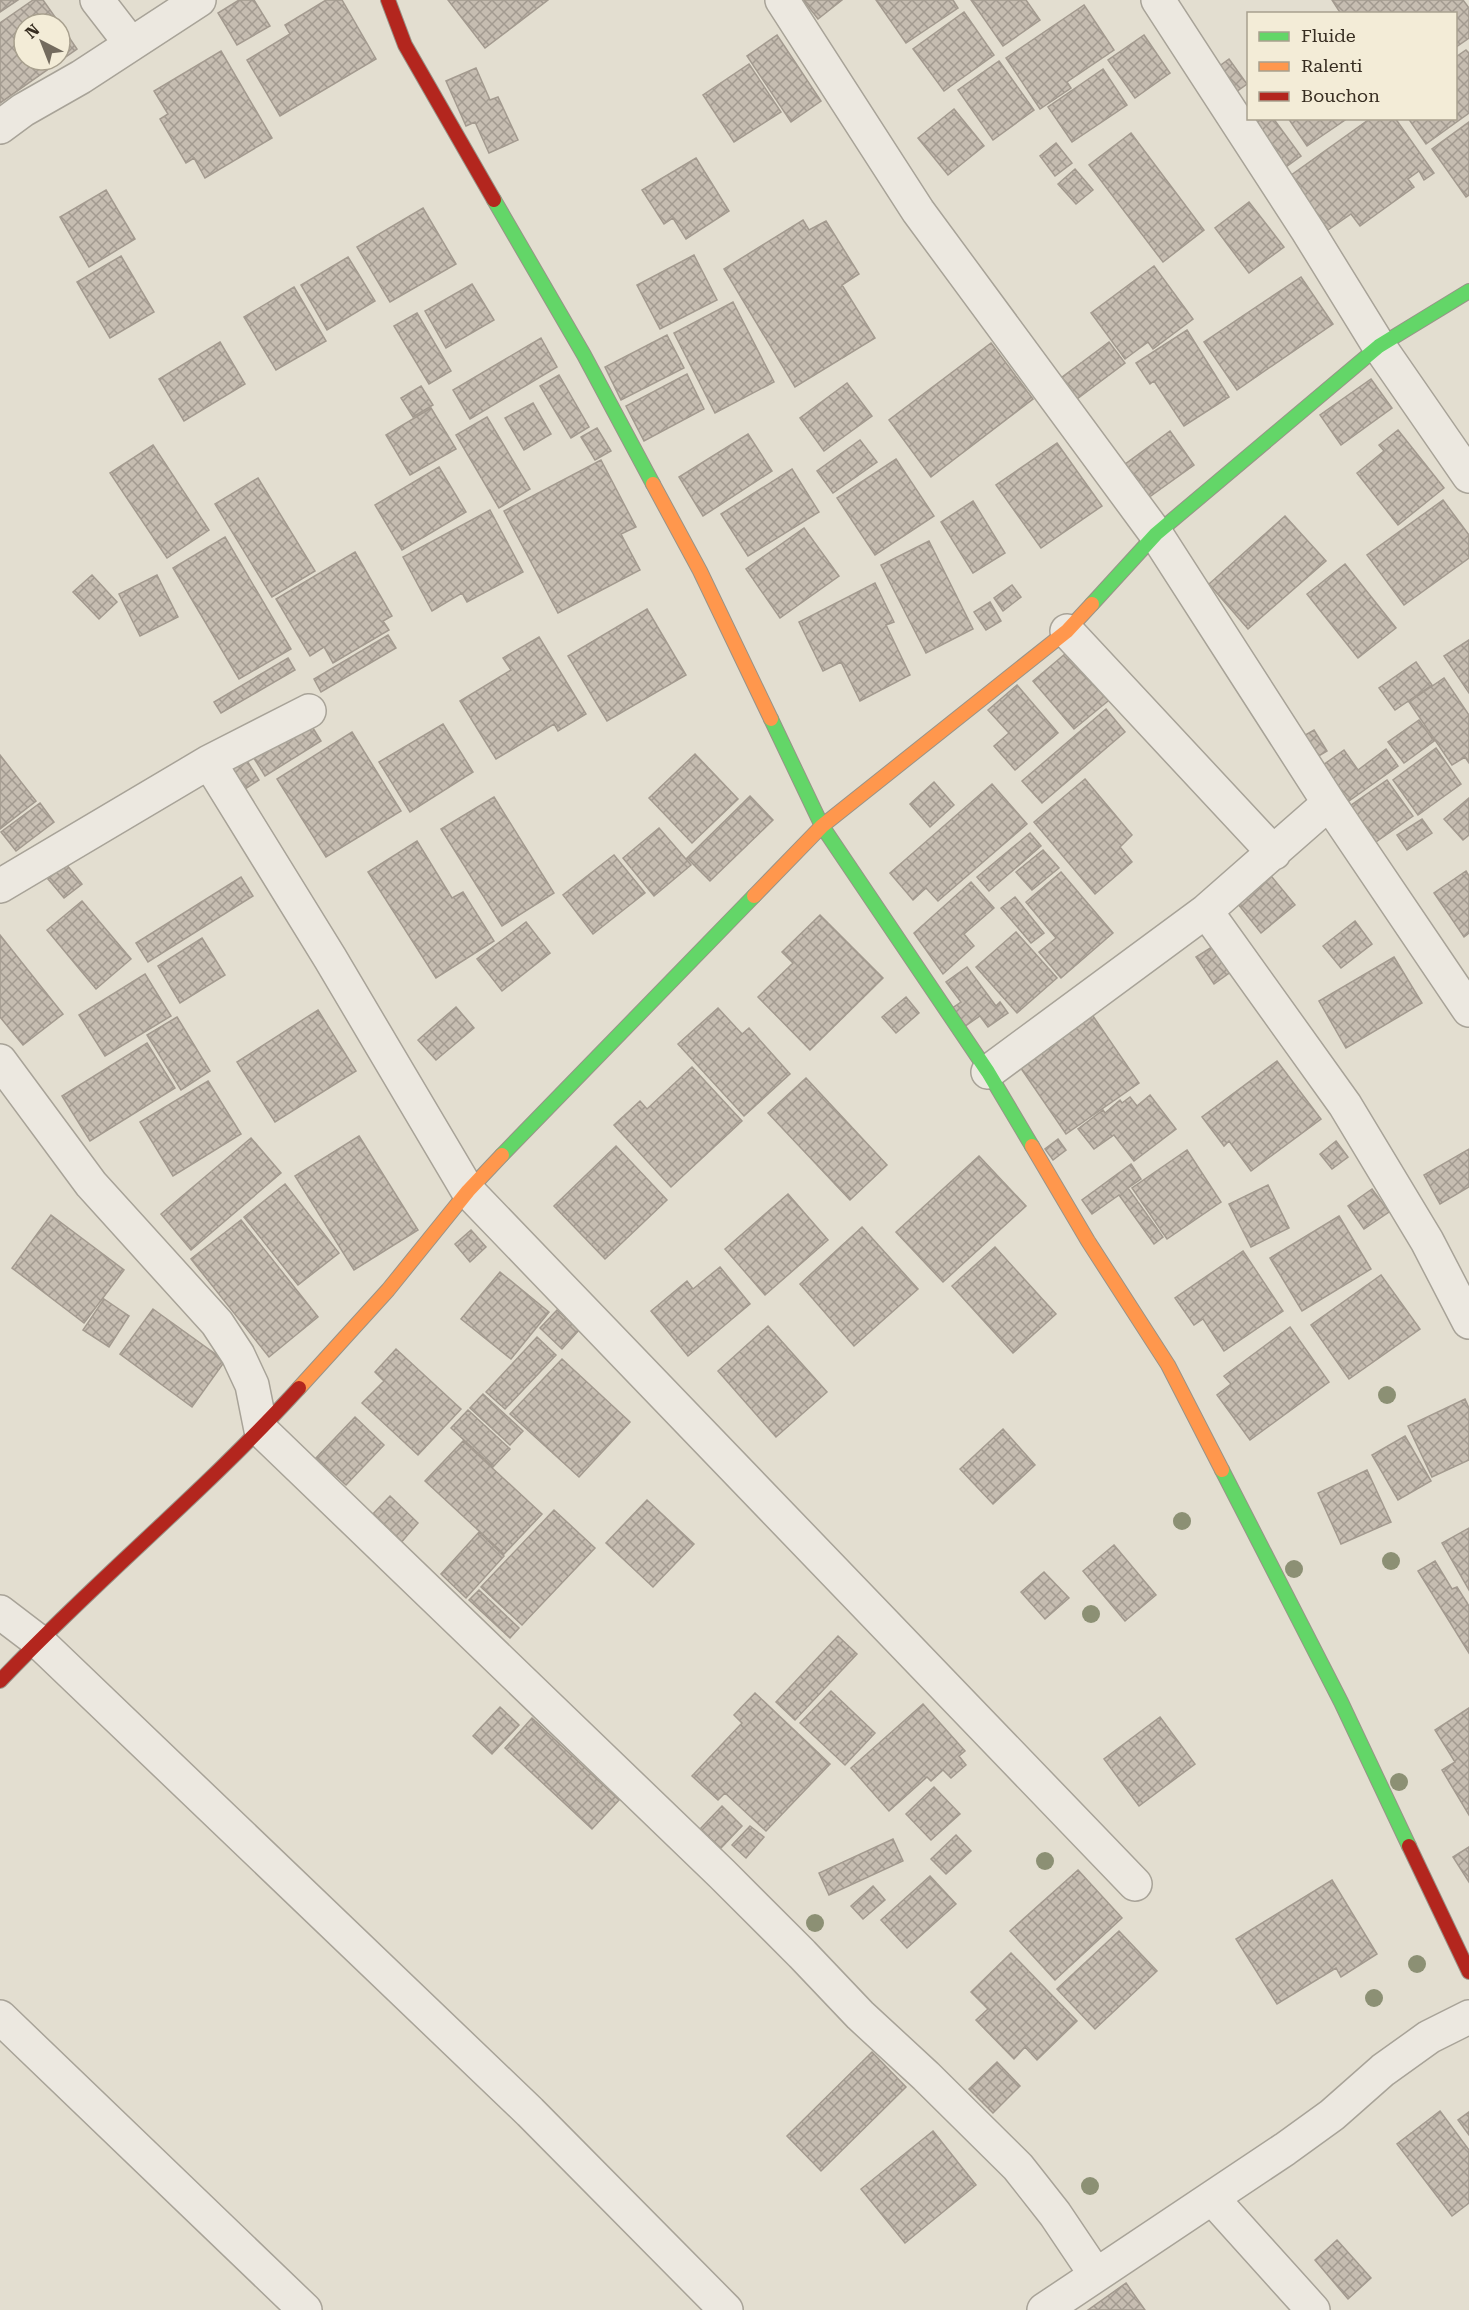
<svg xmlns="http://www.w3.org/2000/svg" width="1469" height="2310" viewBox="0 0 1469 2310" font-family="'Roboto Serif',serif">
  <style>
    .building { fill: url(#building-cross-hatch); stroke: #a39a8f; stroke-width: 1.5 }
    .lines { fill: none; stroke-linecap: round; stroke-linejoin: round }
    .street-casing { stroke: #a8a398; stroke-width: 36 }
    .fast-casing { stroke: #989388; stroke-width: 16 }
    .slow-casing { stroke: #989388; stroke-width: 16 }
    .jam-casing { stroke: #989388; stroke-width: 16 }
    .street { stroke: #ece8e0; stroke-width: 33 }
    .fast { stroke: #63d668; stroke-width: 14 }
    .slow { stroke: #ff974d; stroke-width: 14 }
    .jam { stroke: #b3261e; stroke-width: 14 }
    .tree { fill: #8c9074 }
  </style>
  <defs>
    <pattern id="building-cross-hatch" width="8" height="8" patternUnits="userSpaceOnUse" patternTransform="scale(1.5)"><rect width="8" height="8" fill="#c6bdb1"/><path d="M0 0l8 8M0 8l8-8" fill="none" stroke="#a29a90"/></pattern>
  </defs>
  <rect width="100%" height="100%" fill="#e3ded0"/>
  <path class="building" d="M0 0H18L0 12Z
    M33 0H43L60 24H24V60H60V24L77 49 0 103V23Z
    M239 0H254L270 26 237 45 218 13Z
    M326 0H342L376 59 280 116 247 60 290 34 285 25Z
    M448 0H548L485 48Z
    M803 0H842L818 19Z
    M876 0H953L958 8 906 43Z
    M971 0H1026L1040 20 1003 46Z
    M1332 0H1463L1469 8V38L1456 47V14H1341Z
    M1084 5 1114 50 1067 82 1071 88 1040 109 1006 58Z
    M964 12 994 55 944 91 913 49Z
    M777 35 821 101 791 122 747 56Z
    M1144 35 1170 73 1135 98 1108 60Z
    M1466 50 1469 53V113L1426 144 1408 118H1456V57Z
    M221 51 272 138 205 178 194 158 186 163 160 119 168 114 154 91Z
    M1229 59 1247 84 1229 97 1210 73Z
    M999 61 1034 110 993 140 958 90Z
    M749 64 781 112 734 142 703 95Z
    M476 68 490 100 498 97 518 140 489 153 475 122 466 126 446 81Z
    M1103 69 1127 105 1072 142 1048 107Z
    M954 109 984 146 948 175 918 138Z
    M1253 118H1273L1301 156 1276 174Z
    M1288 118H1348L1307 146Z
    M1371 118H1395L1434 173 1424 180 1419 171 1408 179 1414 187 1360 226 1351 214 1328 230 1290 176Z
    M1469 122V195L1466 197 1432 149Z
    M1131 133 1204 230 1163 262 1089 165Z
    M1056 143 1072 163 1055 176 1040 156Z
    M696 158 729 211 686 239 673 218 664 224 642 190Z
    M1075 169 1093 190 1076 204 1058 184Z
    M106 190 135 239 89 267 60 217Z
    M1249 202 1284 247 1249 273 1215 228Z
    M423 208 456 264 390 302 357 247Z
    M803 220 809 230 826 221 859 274 842 285 875 338 795 387 724 269Z
    M694 255 717 300 660 329 637 285Z
    M121 256 154 312 110 338 77 282Z
    M348 257 375 301 327 330 301 285Z
    M1154 266 1193 319 1153 349 1148 342 1125 359 1091 313Z
    M1301 277 1333 324 1237 390 1204 342Z
    M472 284 494 320 446 348 425 311Z
    M294 287 326 341 276 370 244 317Z
    M733 302 774 382 715 413 674 333Z
    M417 313 451 371 429 384 394 326Z
    M1187 330 1229 397 1184 426 1154 381 1150 384 1136 363Z
    M667 335 684 368 621 400 605 367Z
    M541 338 557 367 470 419 453 390Z
    M220 342 245 384 184 421 159 379Z
    M1109 342 1125 363 1077 399 1061 378Z
    M991 343 1033 399 931 477 889 420Z
    M687 374 704 409 644 441 626 406Z
    M559 375 589 427 571 438 540 386Z
    M1371 379 1392 408 1341 445 1320 415Z
    M847 383 872 416 824 451 800 418Z
    M421 386 433 405 413 417 401 398Z
    M533 403 551 434 524 450 505 418Z
    M431 408 456 449 410 475 386 435Z
    M487 417 530 489 499 508 456 435Z
    M597 428 611 451 595 460 581 437Z
    M1398 430 1444 488 1398 525 1357 473 1384 451 1379 445Z
    M1170 431 1194 465 1148 498 1124 465Z
    M748 434 772 471 703 516 679 477Z
    M860 440 877 462 833 493 817 471Z
    M1057 443 1102 506 1041 548 996 485Z
    M153 445 209 530 167 558 110 473Z
    M896 459 934 516 875 555 837 498Z
    M601 460 636 527 621 534 640 570 558 613 504 511Z
    M439 467 466 512 402 550 375 505Z
    M792 469 819 512 748 556 721 514Z
    M258 478 315 571 272 597 215 504Z
    M1443 500 1469 535V558L1404 605 1367 555Z
    M973 501 1005 553 973 573 941 522Z
    M490 510 523 572 467 602 462 593 432 611 403 557Z
    M1285 516 1326 561 1248 629 1209 584Z
    M804 528 839 576 780 618 746 569Z
    M225 537 291 649 239 679 173 568Z
    M929 541 973 629 926 653 881 565Z
    M355 552 392 616 383 621 389 630 333 663 324 647 310 656 276 599Z
    M1345 564 1396 628 1358 658 1307 594Z
    M92 575 117 602 99 619 73 592Z
    M157 575 178 617 140 636 119 594Z
    M875 583 894 622 886 625 910 675 860 701 841 662 823 671 799 622Z
    M1012 585 1021 597 1003 611 994 598Z
    M990 602 1001 621 986 630 974 612Z
    M647 609 686 675 607 721 568 656Z
    M388 635 396 648 321 692 314 679Z
    M539 637 586 714 558 731 554 724 496 759 460 701 511 670 503 658Z
    M1469 640V693L1444 656Z
    M1078 643 1119 692 1074 729 1033 681Z
    M288 658 295 670 221 713 214 702Z
    M1416 662 1432 685 1395 710 1379 688Z
    M1444 678 1469 715V763L1465 757 1452 765 1409 702Z
    M1017 685 1058 733 1015 770 994 746 1009 733 988 710Z
    M1106 709 1125 732 1042 803 1022 781Z
    M308 720 321 741 265 776 252 755Z
    M1419 720 1434 741 1404 763 1388 742Z
    M443 724 473 772 410 812 379 762Z
    M1314 730 1327 751 1312 760 1300 738Z
    M352 732 401 811 326 857 277 779Z
    M1436 748 1461 784 1418 815 1393 780Z
    M1386 749 1398 766 1342 806 1316 770 1344 750 1358 770Z
    M695 754 738 799 692 843 649 798Z
    M0 755 36 801 0 829Z
    M244 756 259 780 236 795 221 771Z
    M1085 779 1132 835 1120 847 1132 862 1095 894 1034 822Z
    M1387 780 1413 816 1373 844 1347 808Z
    M934 782 954 805 930 827 910 804Z
    M992 784 1027 824 938 901 926 888 913 900 890 873Z
    M750 796 773 820 710 881 687 858Z
    M494 797 554 893 502 926 441 829Z
    M1469 798V835L1463 840 1444 819Z
    M40 803 54 822 16 851 1 832Z
    M1422 819 1432 833 1407 850 1397 835Z
    M659 828 691 865 654 896 623 858Z
    M1030 833 1041 846 989 891 977 877Z
    M417 841 452 898 463 892 494 941 436 978 368 872Z
    M1043 850 1059 868 1032 890 1016 872Z
    M614 855 645 893 593 934 563 895Z
    M66 864 82 884 64 898 48 879Z
    M1267 871 1295 905 1261 933 1234 899Z
    M1466 871 1469 876V933L1464 937 1434 893Z
    M1061 872 1113 933 1061 978 1039 952 1056 938 1026 902Z
    M241 877 253 896 148 962 136 943Z
    M971 882 994 908 964 934 974 946 943 974 914 933Z
    M1015 897 1044 933 1031 943 1001 908Z
    M82 901 131 959 96 989 47 930Z
    M820 915 883 978 810 1050 758 997 793 963 782 952Z
    M1355 921 1372 944 1341 968 1323 946Z
    M526 922 550 953 502 991 477 959Z
    M1016 932 1057 978 1017 1013 976 967Z
    M0 935 63 1014 23 1045 0 1017Z
    M202 938 225 975 180 1003 158 966Z
    M1215 945 1232 971 1214 984 1196 957Z
    M1394 957 1422 1003 1346 1048 1319 1001Z
    M967 967 996 1006 1000 1002 1008 1013 988 1027 980 1016 964 1027 951 1009 961 1002 946 982Z
    M145 974 171 1016 105 1056 79 1015Z
    M906 997 919 1013 896 1033 882 1017Z
    M456 1007 474 1028 436 1060 418 1040Z
    M718 1008 742 1034 749 1028 790 1074 744 1116 678 1044Z
    M318 1010 356 1071 275 1122 237 1062Z
    M1093 1016 1139 1083 1066 1134 1020 1067Z
    M177 1017 210 1071 181 1090 147 1035Z
    M147 1043 175 1088 90 1141 62 1096Z
    M1277 1061 1321 1119 1251 1171 1229 1141 1224 1146 1202 1117Z
    M692 1067 742 1121 671 1187 614 1125 640 1101 647 1109Z
    M806 1078 887 1165 850 1200 768 1113Z
    M208 1081 241 1134 173 1176 140 1122Z
    M1150 1095 1176 1129 1134 1161 1114 1135 1094 1149 1078 1129 1103 1110 1105 1113 1120 1100 1122 1103 1130 1097 1137 1106Z
    M359 1136 418 1230 354 1270 295 1176Z
    M251 1138 281 1173 191 1250 161 1214Z
    M1058 1139 1066 1150 1053 1160 1045 1149Z
    M1336 1141 1348 1157 1332 1169 1320 1154Z
    M616 1146 667 1200 605 1259 554 1206Z
    M1469 1149V1187L1440 1204 1424 1175Z
    M1187 1150 1221 1202 1167 1239 1132 1188Z
    M979 1156 1026 1206 943 1282 896 1232Z
    M1131 1164 1141 1179 1128 1188 1163 1237 1154 1244 1119 1195 1092 1214 1082 1200Z
    M285 1184 339 1253 298 1285 244 1217Z
    M1268 1185 1289 1228 1251 1247 1229 1204Z
    M1372 1189 1389 1212 1364 1229 1348 1206Z
    M788 1194 828 1240 765 1295 725 1249Z
    M51 1215 124 1270 84 1323 12 1268Z
    M1339 1216 1371 1269 1302 1311 1270 1258Z
    M241 1220 318 1317 269 1357 191 1259Z
    M862 1227 918 1289 854 1346 800 1284Z
    M471 1230 486 1247 470 1262 455 1244Z
    M995 1247 1056 1314 1013 1353 952 1286Z
    M1243 1251 1283 1311 1224 1351 1203 1319 1194 1325 1175 1298Z
    M720 1267 750 1304 688 1356 651 1311 687 1281 693 1289Z
    M500 1272 549 1312 511 1359 461 1319Z
    M1381 1275 1420 1329 1349 1379 1311 1325Z
    M104 1299 129 1316 109 1347 83 1330Z
    M153 1309 225 1361 192 1407 120 1354Z
    M557 1310 579 1330 562 1349 540 1328Z
    M768 1326 827 1392 776 1437 718 1371Z
    M1290 1327 1329 1382 1250 1440 1217 1395 1231 1384 1224 1376Z
    M537 1337 556 1355 505 1409 486 1392Z
    M396 1349 461 1409 418 1455 362 1403 384 1381 375 1372Z
    M562 1359 630 1422 579 1477 510 1414Z
    M483 1394 523 1431 510 1445 470 1408Z
    M1465 1399 1469 1408V1460L1432 1477 1408 1426Z
    M468 1410 510 1449 493 1467 451 1428Z
    M355 1417 384 1445 346 1485 316 1458Z
    M1003 1429 1035 1465 993 1504 960 1469Z
    M1405 1436 1431 1481 1398 1500 1372 1455Z
    M463 1441 542 1514 504 1554 425 1481Z
    M1367 1470 1391 1522 1341 1544 1318 1493Z
    M390 1496 418 1523 399 1545 370 1517Z
    M647 1500 694 1544 653 1587 606 1543Z
    M554 1510 595 1548 522 1625 481 1587Z
    M1469 1528V1590L1442 1543Z
    M479 1532 504 1556 466 1598 441 1574Z
    M1114 1545 1156 1595 1125 1621 1083 1571Z
    M1435 1561 1452 1589 1457 1587 1469 1606V1653L1418 1571Z
    M1044 1572 1069 1598 1045 1619 1021 1592Z
    M479 1590 519 1628 510 1638 469 1600Z
    M838 1636 857 1654 795 1720 776 1702Z
    M831 1691 875 1733 845 1765 800 1723Z
    M755 1693 830 1764 766 1831 725 1793 718 1800 692 1776 742 1723 734 1715Z
    M923 1704 965 1751 959 1756 966 1765 951 1778 943 1770 931 1781 927 1777 889 1811 851 1768Z
    M500 1707 519 1725 492 1754 473 1736Z
    M1469 1708V1815L1442 1770 1455 1762 1435 1730Z
    M1160 1717 1195 1764 1139 1806 1104 1759Z
    M532 1718 619 1800 592 1829 505 1748Z
    M934 1787 960 1814 931 1840 906 1814Z
    M722 1806 742 1826 721 1848 700 1829Z
    M750 1826 764 1837 746 1858 732 1845Z
    M956 1835 971 1851 946 1874 931 1859Z
    M893 1839 903 1861 829 1895 819 1873Z
    M1469 1847V1882L1453 1857Z
    M1078 1870 1122 1918 1055 1980 1010 1931Z
    M930 1876 956 1904 907 1948 881 1920Z
    M1332 1880 1377 1954 1341 1977 1336 1968 1277 2004 1236 1939Z
    M873 1886 885 1900 863 1919 851 1906Z
    M1119 1931 1157 1971 1095 2029 1057 1989Z
    M1011 1953 1077 2021 1037 2060 1025 2047 1014 2059 976 2020 988 2009 971 1992Z
    M872 2052 906 2087 821 2171 787 2136Z
    M997 2062 1020 2086 993 2113 969 2089Z
    M1440 2111 1469 2150V2203L1452 2216 1397 2144Z
    M1469 2112V2135L1458 2120Z
    M933 2131 976 2185 905 2243 861 2189Z
    M1337 2240 1371 2278 1348 2299 1315 2260Z
    M1126 2283 1145 2310H1088Z"/>
  <g class="lines">
    <g class="street-casing">
      <path id="street" d="M97 0 131 44
        M782 0 918 211 1156 534 1329 803 1469 1010
        M1158 0 1308 231 1379 346 1469 476
        M0 127 23 110 81 77 199 0
        M1067 631 1274 853
        M209 762 330 958 468 1191 1135 1884
        M0 886 209 762 309 711
        M1206 911 1345 1105 1427 1241 1469 1322
        M0 1061 91 1184 217 1323 238 1355 252 1385 261 1430 722 1874 802 1954 860 2015 926 2076 1018 2167 1055 2214 1096 2275
        M988 1072 1206 911 1329 803
        M0 1612 38 1641 530 2112 726 2310
        M0 2017 305 2310
        M1212 2198 1313 2310
        M1044 2310 1285 2149 1332 2115 1383 2070 1429 2037 1469 2017"/>
    </g>
    <g class="fast-casing">
      <path id="fast" d="M494 200 584 355 653 484
        M1092 604 1156 534 1379 346 1469 291
        M771 719 822 826 988 1072 1032 1146
        M502 1155 754 896
        M1222 1470 1341 1702 1409 1846"/>
    </g>
    <g class="slow-casing">
      <path id="slow" d="M653 484 700 571 771 719
        M754 896 822 826 1067 631 1092 604
        M1032 1146 1088 1241 1168 1365 1222 1470
        M299 1388 388 1290 468 1191 502 1155"/>
    </g>
    <g class="jam-casing">
      <path id="jam" d="M388 0 405 45 494 200
        M0 1681C96 1580 205 1491 299 1388
        M1409 1846 1469 1972"/>
    </g>
    <use href="#street" class="street"/>
    <use href="#fast" class="fast"/>
    <use href="#slow" class="slow"/>
    <use href="#jam" class="jam"/>
  </g>
  <g class="tree">
    <circle cx="1387" cy="1395" r="9"/>
    <circle cx="1182" cy="1521" r="9"/>
    <circle cx="1391" cy="1561" r="9"/>
    <circle cx="1294" cy="1569" r="9"/>
    <circle cx="1091" cy="1614" r="9"/>
    <circle cx="1399" cy="1782" r="9"/>
    <circle cx="1045" cy="1861" r="9"/>
    <circle cx="815" cy="1923" r="9"/>
    <circle cx="1417" cy="1964" r="9"/>
    <circle cx="1374" cy="1998" r="9"/>
    <circle cx="1090" cy="2186" r="9"/>
  </g>
  <rect x="1247" y="12" width="210" height="108" fill="#f3ecd7" stroke="#a8a08e" stroke-width="1.5"/>
  <rect x="1259" y="32" width="30" height="9" fill="#63d668" stroke="#a8a08e" stroke-width="1.5"/>
  <text x="1301" y="42" font-size="18" fill="#372d21">Fluide</text>
  <rect x="1259" y="62" width="30" height="9" fill="#ff974d" stroke="#a8a08e" stroke-width="1.5"/>
  <text x="1301" y="72" font-size="18" fill="#372d21">Ralenti</text>
  <rect x="1259" y="92" width="30" height="9" fill="#b3261e" stroke="#a8a08e" stroke-width="1.5"/>
  <text x="1301" y="102" font-size="18" fill="#372d21">Bouchon</text>
  <g transform="translate(42 42) rotate(318)"><circle r="28" fill="#f3ecd7" stroke="#a8a08e" stroke-width="1.5"/>
  <path d="M0-4.5L10 22L0 15L-10 22Z" fill="#736b5e"/>
  <text y="-9" font-size="16" font-weight="bold" text-anchor="middle" fill="#372d21">N</text>
  </g>
</svg>
